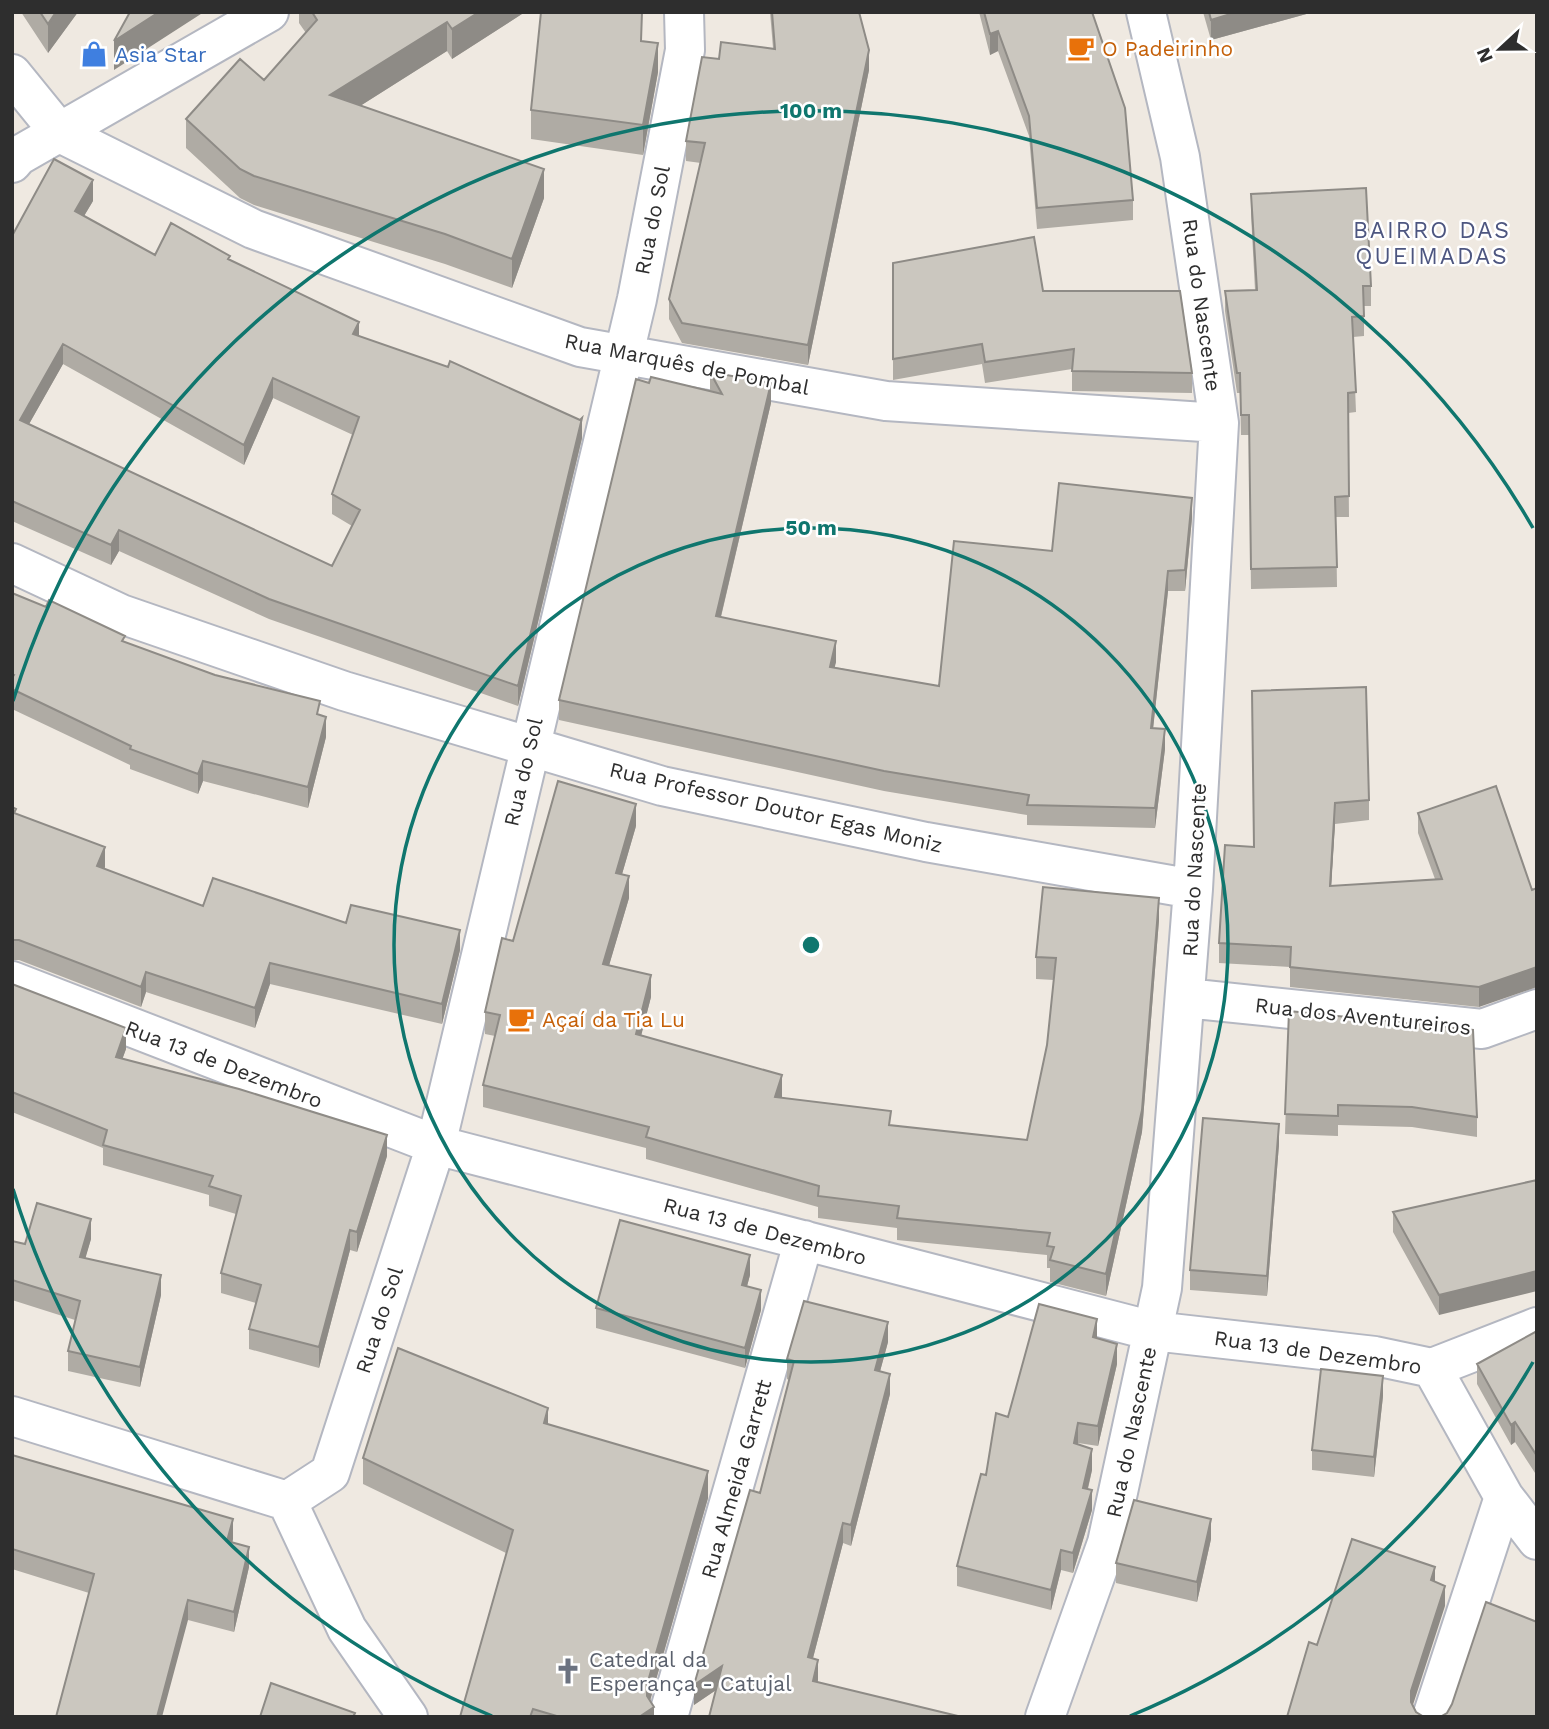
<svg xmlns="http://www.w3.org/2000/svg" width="1549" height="1729" viewBox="0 0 1549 1729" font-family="'Work Sans',sans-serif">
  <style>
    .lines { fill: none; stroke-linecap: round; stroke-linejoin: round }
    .minor-casing { stroke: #b4b7c1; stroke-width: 42 }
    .minor { stroke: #fff; stroke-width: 38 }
    .wall { fill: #afaba4; fill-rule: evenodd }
    .shaded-wall { fill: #8e8b86 }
    .building { fill: #cbc7bf; stroke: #8e8b86; stroke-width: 2; fill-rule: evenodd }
    .ring { fill: none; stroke: #0f766e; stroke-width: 3.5 }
    .labels { text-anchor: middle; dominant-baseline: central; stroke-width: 5; stroke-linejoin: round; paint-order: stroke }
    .food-label { font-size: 21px; fill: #c56008; stroke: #fff; text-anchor: start }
    .shop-label { font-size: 21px; fill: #366cbe; stroke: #fff; text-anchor: start }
    .street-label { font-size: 21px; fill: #2e2e2e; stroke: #fff }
    .worship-label { font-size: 21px; fill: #5b616d; stroke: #fff; text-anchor: start }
    .neighbourhood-label { font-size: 23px; letter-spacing: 2px; fill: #4d5680; stroke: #fff }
    .centre { fill: #0f766e; stroke: #fff; stroke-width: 3.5 }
    .ring-label { font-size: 21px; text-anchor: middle; font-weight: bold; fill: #0f766e; stroke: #fff; stroke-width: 5; stroke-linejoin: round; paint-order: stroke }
  </style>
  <rect width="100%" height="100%" fill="#efe9e1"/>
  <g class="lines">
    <g class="minor-casing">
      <path id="minor" d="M12 74 60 133 253 229 580 347 886 401 1219 423
        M12 163 18 156 269 12
        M12 563 121 614 344 691 662 786 926 842 1193 889
        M12 981 436 1145 1153 1331 1375 1356 1432 1368 1537 1327
        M1186 998 1482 1029 1537 1009
        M1432 1368 1504 1497 1537 1540
        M12 1416 287 1501 347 1629 408 1717
        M287 1501 330 1473 436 1145 637 299 685 50 684 12
        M668 1717 804 1240
        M1045 1717 1107 1543 1162 1288 1193 889 1219 423 1180 157 1146 12
        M1432 1717 1504 1497"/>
    </g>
    <use href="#minor" class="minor"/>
  </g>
  <path class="wall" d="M21 12H78L48 53Z
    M299 12H525L452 59 447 51 360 106 544 198 512 288 445 264 254 205 240 198 186 148V119L264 80 306 33 299 23Z
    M642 12V41L658 72 643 155 531 139V110Z
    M770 12H859L869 70 808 365 682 343 669 319V299L701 163 686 161V141L719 59 773 48Z
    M979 12H1092L1133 200V220L1037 229 1029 136 998 51 990 55Z
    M1203 12H1310V13L1211 40Z
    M1251 194 1371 286V306H1364V336L1353 337 1356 412 1348 413 1349 517H1336L1337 587 1251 589 1249 435H1241L1240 393H1237L1225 311V291L1255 290 1251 214Z
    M93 201 84 216 155 255 230 260 359 336 582 438 518 706 269 619 119 551 111 565 12 521V236ZM63 364 244 465 273 398 353 435 332 494V514L352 526 332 566 29 424Z
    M893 263 1043 291 1192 373V393L1072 391V369L985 383 982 364 893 380Z
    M710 372 771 403 721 617 836 662 834 667 939 686 1052 551 1192 518 1185 591H1168L1153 728 1165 749 1155 828 1027 825V815L884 791 559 720V700L649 383 710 391Z
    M12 593 125 642 320 715 326 737 308 808 203 781 198 794 130 769V765L12 709Z
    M1252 691 1369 800V820L1335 824 1331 886 1435 879 1418 833V813L1496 786 1479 1007 1290 987V967L1219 963V943L1254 847Z
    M12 807 16 814 105 867 104 869 203 906 346 923 460 950 442 1024 270 984 255 1028 146 992 141 1007 19 960H12Z
    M636 826 622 874 629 898 609 965 651 997 641 1035 782 1097 891 1126 1027 1140 1047 1045 1054 980 1036 979V957L1159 920 1142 1132 1106 1296 1050 1282V1268H1047V1255L897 1240V1228L818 1218V1207L646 1159V1148L483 1107V1085L495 1036 485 1034V1012L513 941Z
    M12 984 126 1049 122 1059 387 1156 357 1252 350 1250 319 1368 249 1349V1329L256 1303 221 1293V1273L236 1214 209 1206V1195L103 1165V1148L12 1112Z
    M1289 1011 1477 1117V1137L1412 1127 1338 1125V1136L1285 1134Z
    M1279 1144 1267 1296 1190 1290V1270Z
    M1537 1180 1439 1315 1393 1232V1212Z
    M91 1239 85 1258 161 1295 140 1387 68 1371V1351L75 1320 12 1300V1241L25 1244Z
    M750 1275 747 1286 761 1310 745 1368 596 1328V1308Z
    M1537 1331V1476L1515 1442 1511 1445 1477 1384V1364Z
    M1097 1338 1117 1364 1098 1446 1078 1443V1444L1092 1470 1088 1489 1092 1510 1073 1573 1061 1570 1051 1610 957 1586V1566L1008 1417Z
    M888 1342 880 1371 890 1394 851 1546 843 1543 813 1658 818 1682 716 1690 694 1705 760 1493 789 1380 787 1379V1359Z
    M1383 1396 1374 1477 1312 1470V1450Z
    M548 1424 708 1498 650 1701 654 1717H460L506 1553 363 1484V1458Z
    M12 1455 233 1539 232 1543 249 1567 234 1632 188 1620 89 1593 12 1569Z
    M1211 1539 1197 1602 1116 1583V1563Z"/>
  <path class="shaded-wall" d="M56 12H78L48 53V24Z
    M159 12H204L114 70V41Z
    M479 12H525L452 59V29Z
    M1237 12H1310V13L1211 40V20Z
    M447 22V51L330 125V95Z
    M998 31V51L990 55V34Z
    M658 43V72L643 155V125Z
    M869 50V70L808 365V345Z
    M544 169V198L512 288V259Z
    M93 180V201L75 231V211Z
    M359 322V342L353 334Z
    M63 344V364L20 440V420Z
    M273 378V398L244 465V445Z
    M771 383V403L716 637V616Z
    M582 418V438L518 706V686Z
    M1192 498V518L1185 591V570Z
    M119 530V551L111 565V545Z
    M1168 571V591L1151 748V728Z
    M836 641V662L830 687V667Z
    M326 717V737L308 808V787Z
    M1165 729V749L1155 828V808Z
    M203 761V781L198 794V774Z
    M1335 803V824L1330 906V886Z
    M636 804V826L616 895V873Z
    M105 847V867L97 886V866Z
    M629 876V898L603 986V964Z
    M1159 898V920L1142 1132 1106 1296V1274Z
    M460 930V950L442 1024V1004Z
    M270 963V984L255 1028V1008Z
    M1537 967V987L1479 1007V987Z
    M146 972V992L141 1007V987Z
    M651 975V997L636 1056V1034Z
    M126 1028V1049L116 1077V1057Z
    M782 1075V1097H775Z
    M1279 1124V1144L1267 1296V1276Z
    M387 1135V1156L357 1252V1232Z
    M91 1219V1239L80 1277V1257Z
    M350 1230V1250L319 1368V1347Z
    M750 1255V1275L742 1305V1285Z
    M1537 1271V1291L1439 1315V1295Z
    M161 1275V1295L140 1387V1367Z
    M761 1290V1310L745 1368V1348Z
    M1097 1319V1339L1093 1337Z
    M888 1322V1342L875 1390V1370Z
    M1117 1344V1364L1098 1446V1426Z
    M890 1374V1394L851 1546V1525Z
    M1383 1376V1396L1374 1477V1457Z
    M548 1408V1434L544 1423Z
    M1515 1422V1442L1511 1445V1425Z
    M1078 1423V1443L1074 1463V1443Z
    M1092 1449V1470L1083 1508V1488Z
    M708 1471V1498L647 1711V1685Z
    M1092 1490V1510L1073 1573V1553Z
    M233 1519V1539L227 1562V1541Z
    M1211 1519V1539L1197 1602V1582Z
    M843 1523V1543L808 1677V1657Z
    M249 1547V1567L234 1632V1612Z
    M1061 1550V1570L1051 1610V1590Z
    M1435 1567V1588L1431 1580Z
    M1445 1586V1606L1411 1711V1691Z
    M188 1600V1620L162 1717H157Z
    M818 1660V1680L813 1701V1681Z
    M722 1666V1686L694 1705V1685Z
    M654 1707V1717H639Z"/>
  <path class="building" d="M40 12H56L48 24Z
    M130 12H159L114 41Z
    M312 12H479L452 29 447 22 330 95 544 169 512 259 445 234 254 176 240 169 186 119 240 59 264 80 317 20Z
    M541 12H642L641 41 658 43 643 125 531 110Z
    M772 12H859L869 50 808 345 682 323 669 299 705 143 686 141 702 57 719 59 721 42 775 49Z
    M984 12H1092L1125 108 1133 200 1037 208 1029 116 998 31 990 34Z
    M1209 12H1237L1211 20Z
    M54 159 93 180 75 211 155 255 171 223 230 256 228 259 359 322 353 334 448 367 450 361 580 420 582 418 518 686 269 599 119 530 111 545 12 501V236ZM63 344 244 445 273 378 359 417 332 494 360 510 332 566 20 420Z
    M1366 188 1371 286H1363L1364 316 1352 317 1356 392 1348 393 1349 496 1335 497 1337 567 1251 569 1249 415H1241L1240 373H1237L1225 291 1257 290 1251 194Z
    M1034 237 1043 291H1180L1192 373 1072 371 1074 349 985 362 982 344 893 359V263Z
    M710 372 771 383 716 616 836 641 830 667 939 686 954 541 1052 551 1059 483 1192 498 1185 570 1168 571 1151 728 1165 729 1155 808 1027 805 1029 795 884 771 559 700 636 379 649 383 651 377 722 394Z
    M12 593 46 607 49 600 125 636 122 641 215 675 320 701 317 714 326 717 308 787 203 761 198 774 130 749 131 746 12 689V678L14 675 12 674Z
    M1366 687 1369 800 1335 803 1330 886 1442 879 1418 813 1496 786 1532 890 1537 888V967L1479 987 1290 967 1291 947 1219 943 1225 845 1254 847 1252 691Z
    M558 781 636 804 616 873 629 876 603 964 651 975 636 1034 782 1075 775 1097 891 1111 889 1125 1027 1140 1047 1045 1056 958 1036 957 1043 887 1159 898 1142 1110 1106 1274 1050 1260 1054 1247 1047 1246 1050 1233 897 1218 899 1206 818 1196 819 1186 646 1137 649 1127 483 1085 500 1015 485 1012 502 938 513 941Z
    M12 807 16 809 14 813 105 847 97 866 203 906 213 878 346 923 351 905 460 930 442 1004 270 963 255 1008 146 972 141 987 19 940H12Z
    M12 984 126 1028 116 1057 239 1089 387 1135 357 1232 350 1230 319 1347 249 1329 261 1285 221 1273 241 1196 209 1186 213 1176 103 1145 107 1130 12 1092Z
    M1289 1011 1473 1030 1477 1117 1412 1107 1338 1105V1116L1285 1114Z
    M1203 1118 1279 1124 1267 1276 1190 1270Z
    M1537 1180V1271L1439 1295 1393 1212Z
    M37 1203 91 1219 80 1257 161 1275 140 1367 68 1351 80 1301 12 1280V1241L25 1244Z
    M620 1220 750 1255 742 1285 761 1290 745 1348 596 1308Z
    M804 1301 888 1322 875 1370 890 1374 851 1525 843 1523 808 1657 818 1660 813 1681 962 1717H709L722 1666 694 1685 750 1490 760 1493 794 1361 787 1359Z
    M1039 1304 1097 1319 1093 1337 1117 1344 1098 1426 1078 1423 1074 1443 1092 1449 1083 1488 1092 1490 1073 1553 1061 1550 1051 1590 957 1566 981 1474 986 1475 996 1413 1008 1417Z
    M1537 1331V1456L1515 1422 1511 1425 1477 1364Z
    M398 1348 548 1408 544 1423 708 1471 647 1685V1696L654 1707 639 1717H560L533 1709 530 1717H460L513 1530 363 1458Z
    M1321 1369 1383 1376 1374 1457 1312 1450Z
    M12 1455 233 1519 227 1541 249 1547 234 1612 188 1600 157 1717H56L94 1574 12 1549Z
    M1134 1500 1211 1519 1197 1582 1116 1563Z
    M1352 1539 1435 1567 1431 1580 1445 1586 1411 1691V1702L1416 1712 1424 1717H1287L1309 1642 1317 1645Z
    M1486 1602 1537 1622V1717H1440L1447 1713 1452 1704Z
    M271 1683 355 1713 353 1717H260Z"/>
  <g class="ring">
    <circle cx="811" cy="945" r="417"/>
    <path d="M1533 1362A834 834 0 0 1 1130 1716M492 1716A834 834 0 0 1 13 1189M13 701A834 834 0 0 1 1533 528"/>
  </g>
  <defs>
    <g id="cafe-bare" transform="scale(2.1)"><path d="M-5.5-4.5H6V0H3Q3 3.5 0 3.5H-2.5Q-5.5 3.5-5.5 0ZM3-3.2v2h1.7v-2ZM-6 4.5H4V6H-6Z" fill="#e8710a" stroke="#fff" stroke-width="2.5" paint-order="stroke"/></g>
    <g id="shop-bare" transform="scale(2.1)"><path d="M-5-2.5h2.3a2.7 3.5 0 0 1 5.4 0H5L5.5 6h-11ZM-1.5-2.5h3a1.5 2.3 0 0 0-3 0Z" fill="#3f7fe0" stroke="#fff" stroke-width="2.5" paint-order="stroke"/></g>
    <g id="church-bare" transform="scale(2.1)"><path d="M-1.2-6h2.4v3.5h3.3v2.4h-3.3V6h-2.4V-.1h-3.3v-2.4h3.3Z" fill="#6b7280" stroke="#fff" stroke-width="2.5" paint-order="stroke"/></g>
  </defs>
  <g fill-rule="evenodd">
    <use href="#cafe-bare" x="1081" y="48"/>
    <use href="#shop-bare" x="94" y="54"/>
    <use href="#cafe-bare" x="521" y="1019"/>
    <use href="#church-bare" x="568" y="1671"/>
  </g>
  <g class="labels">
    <g class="food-label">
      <text x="1102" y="48">O Padeirinho</text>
      <text x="542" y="1019">Açaí da Tia Lu</text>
    </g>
    <g class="shop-label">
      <text x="115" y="54">Asia Star</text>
    </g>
    <g class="street-label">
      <text transform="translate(652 220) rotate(-79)">Rua do Sol</text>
      <text transform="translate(1202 305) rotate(82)">Rua do Nascente</text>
      <text transform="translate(687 364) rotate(11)">Rua Marquês de Pombal</text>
      <text transform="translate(523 772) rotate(-77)">Rua do Sol</text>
      <text transform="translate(776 807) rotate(13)">Rua Professor Doutor Egas Moniz</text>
      <text transform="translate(1194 870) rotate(-87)">Rua do Nascente</text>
      <text transform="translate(1363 1016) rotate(6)">Rua dos Aventureiros</text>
      <text transform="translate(224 1064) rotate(21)">Rua 13 de Dezembro</text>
      <text transform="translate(765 1231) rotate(15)">Rua 13 de Dezembro</text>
      <text transform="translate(379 1320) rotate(-72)">Rua do Sol</text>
      <text transform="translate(1318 1352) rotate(8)">Rua 13 de Dezembro</text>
      <text transform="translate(1131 1432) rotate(-78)">Rua do Nascente</text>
      <text transform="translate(736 1479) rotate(-74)">Rua Almeida Garrett</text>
    </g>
    <g class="worship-label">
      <text x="589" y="1659">Catedral da<tspan x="589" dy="24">Esperança - Catujal</tspan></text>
    </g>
    <g class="neighbourhood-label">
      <text x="1432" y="230">BAIRRO DAS<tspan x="1432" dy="26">QUEIMADAS</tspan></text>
    </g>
  </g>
  <circle cx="811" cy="945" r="10" class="centre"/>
  <g class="ring-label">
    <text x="811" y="118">100 m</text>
    <text x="811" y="535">50 m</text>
  </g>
  <rect width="1549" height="1729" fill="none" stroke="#2e2e2e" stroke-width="28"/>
  <g transform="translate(1500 49) rotate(248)" stroke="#ffffff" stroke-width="5" paint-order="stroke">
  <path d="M0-5L12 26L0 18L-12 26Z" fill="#2e2e2e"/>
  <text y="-10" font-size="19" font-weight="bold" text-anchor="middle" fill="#2e2e2e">N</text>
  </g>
</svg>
